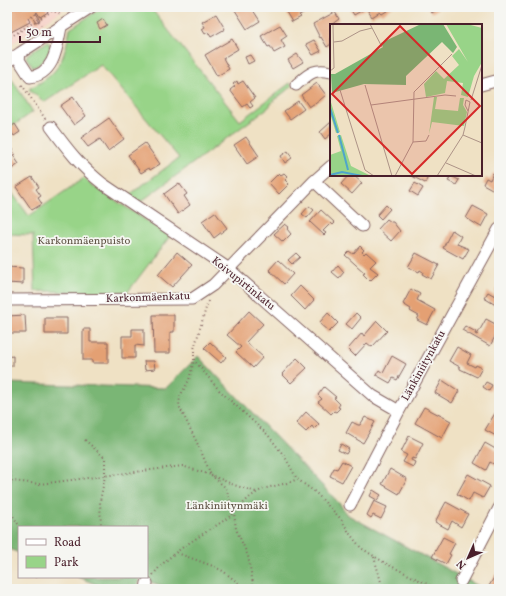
<svg xmlns="http://www.w3.org/2000/svg" width="506" height="596" viewBox="0 0 506 596" font-family="Vollkorn,serif">
  <style>
    .built { fill: #f7d1c7 }
    .green { fill: #98d488; stroke: #717a5a }
    .forest { fill: #7ab674; stroke: #626a50 }
    .building { fill: #e4a073 }
    .lines { fill: none; stroke-linecap: round; stroke-linejoin: round }
    .minor-casing { stroke: #846361; stroke-width: 13 }
    .path { stroke: #846361; stroke-width: 2; stroke-dasharray: 1 3; stroke-linecap: butt }
    .minor { stroke: #fff; stroke-width: 11 }
    .labels { text-anchor: middle; dominant-baseline: central; stroke-width: 3.5; stroke-linejoin: round; paint-order: stroke }
    .park-label { font-size: 11px; fill: #615547; stroke: #f6f6f2 }
    .street-label { font-size: 11px; fill: #4a1f2b; stroke: #f6f6f2 }
    .inset-river { fill: none; stroke: #4ea5cb; stroke-width: 2 }
    .inset-road { fill: none; stroke: #ad9387; stroke-width: 1 }
    .view { fill: #d62828; fill-opacity: 0.15; stroke: #d62828; stroke-width: 2 }
    .inset-edge { fill: none; stroke: #4a1f2b; stroke-width: 2 }
  </style>
  <rect width="100%" height="100%" fill="#f6f6f2"/>
  <filter id="ink" filterUnits="userSpaceOnUse"><feTurbulence type="fractalNoise" baseFrequency=".025" numOctaves="2"/><feDisplacementMap in="SourceGraphic" scale="8" xChannelSelector="R" yChannelSelector="G"/><feConvolveMatrix kernelMatrix="1 2 1 2 8 2 1 2 1" color-interpolation-filters="sRGB"/></filter>
  <filter id="wash" filterUnits="userSpaceOnUse"><feTurbulence type="fractalNoise" baseFrequency=".012" numOctaves="4" result="noise"/><feDisplacementMap in="SourceGraphic" scale="16" xChannelSelector="R" yChannelSelector="G"/><feGaussianBlur stdDeviation="0.9" result="paint"/><feColorMatrix in="noise" values="0 0 0 0 0 0 0 0 0 0 0 0 0 0 0 0 0 1.4 0 .05"/><feComposite in="paint" operator="in"/></filter>
  <g filter="url(#wash)">
    <rect width="100%" height="100%" fill="#efe1c4"/>
    <path class="built" d="M7 7H67L7 47Z"/>
    <path class="green" d="M103 7H150L240 121 290 83 292 86 272 102 269 107 139 203 129 195 179 158 101 65 45 102 30 91V88C60 74 64 59 70 29Z
      M47 42 49 43C53 53 43 62 35 67L32 66 26 57 28 54Z
      M7 77 11 78 33 112 7 130Z
      M84 178 92 185 170 236 127 293 35 291 33 235 7 234V186L29 216Z"/>
    <path class="forest" d="M198 356 339 503 348 515 484 589H174L153 583 140 577 137 589H107L78 577H147V527H19V553L7 548V383L166 388Z"/>
    <g id="blocks">
      <path class="building" d="M7 7H49L46 9 48 12 40 17 37 12 36 13 40 20 36 22 32 16 28 18 30 22 7 34Z
        M233 7H251L260 21 247 29Z
        M283 7H302L305 12 299 15 301 17 292 22Z
        M349 7H393L382 14 380 12 372 17 366 8 354 15Z
        M427 7H440L432 13Z
        M335 12 339 19 331 25V44L327 47 321 37 320 38 313 24Z
        M216 14 225 29 211 37 208 32 205 34 202 29 205 27 202 22Z
        M103 19 107 25 100 29 97 23Z
        M280 25 287 36 281 40 285 47 274 53 270 46 268 47 261 36Z
        M232 39 238 49 223 58 229 69 217 76 205 55Z
        M314 40 321 51 313 55 306 44Z
        M297 54 303 62 293 68 288 60Z
        M250 55 254 61 248 64 245 57Z
        M237 81 238 84 243 81 255 98 250 102 253 106 250 108 247 104 243 107 230 90 235 86 233 84Z
        M317 83 326 95 315 104V103L309 107 301 95Z
        M73 97 86 116 74 125 60 106Z
        M298 101 304 109 290 119 284 111Z
        M109 118 124 139 108 151 100 139 88 147 81 138Z
        M331 122V134L325 139 320 132Z
        M15 124 20 132 14 136 9 128Z
        M246 137 259 156 247 164 234 145Z
        M8 143 15 154 13 155 19 164 7 172V144Z
        M145 143 160 164 150 170 149 168 141 173 128 155Z
        M288 151 292 158 285 163 281 156Z
        M279 173 281 175 284 173 288 177 285 180 289 184 279 194 269 183Z
        M493 173 499 176V193L483 184 486 178 490 180Z
        M349 175H353L362 183 352 194 341 184Z
        M410 175H429L425 183Z
        M451 176 459 180 456 185 448 181Z
        M32 177 39 187 36 189 41 196 38 198 42 204 32 210 16 187Z
        M179 183 187 194 184 196 190 205 178 214 164 194Z
        M415 183 423 188 418 196 410 191Z
        M386 205 390 209 381 219 377 215Z
        M309 206 314 210 307 218 302 214Z
        M473 206 488 214 481 227 466 218Z
        M321 210 335 223 333 225 331 223 323 231 326 233 324 235 310 222Z
        M215 212 227 228 214 238 202 221Z
        M387 219 391 222H393L400 231 391 241 378 229Z
        M285 224 289 227 287 229 291 234 283 242 274 234Z
        M452 230 461 236 457 244 469 249 463 259 443 248Z
        M360 246 364 250 362 252 364 254 366 252 376 261 370 267 378 273 370 281 363 274 365 273 345 255 349 251 353 254Z
        M177 252 192 265 172 287 158 275Z
        M296 253 300 257 292 264 288 260Z
        M416 253 439 265 431 279 422 274 423 272 420 270 419 272 408 267Z
        M278 260 293 274 284 284 269 270Z
        M338 265 344 272 339 278 332 272Z
        M7 267 23 268V284L7 283Z
        M300 286 314 300 305 310 291 296Z
        M497 288 499 289V307L484 298 488 292 495 296 497 293 495 292Z
        M411 289 420 294 417 300 435 310 427 325 417 320 419 316 410 311 411 309 403 304Z
        M249 311 263 324 246 342 263 357 253 368 236 352 241 347 227 335Z
        M328 313 338 323 329 332 319 323Z
        M356 313 361 318 352 329 346 324Z
        M25 315 26 333H7V316Z
        M153 315H174V332H170V353H154Z
        M45 318H67V334H45Z
        M486 319 499 326V329L490 346 462 330 465 326 476 332 475 334 477 335Z
        M377 321 387 331 372 347 367 343 355 356 348 349 362 333 364 336Z
        M83 329H90V342H108V363H92V360H83Z
        M132 329H144V346L135 345V358H122V336H132Z
        M210 342 226 357 221 363 204 348Z
        M457 347 471 355 467 363 475 367 476 365 482 368 477 377 460 369V367L449 361Z
        M13 356V366H7V357Z
        M392 356 406 364 397 380 393 378 390 383 376 375 379 370 383 373Z
        M297 358 307 368 291 383 282 374Z
        M144 361H154L155 369 145 370Z
        M442 380 459 391 452 403 435 393Z
        M486 382 492 385 489 391 483 387Z
        M324 387 336 397 334 398 340 404 338 407 340 408 336 412 334 411 331 414 318 402 322 399 318 395Z
        M424 407 451 421 442 438 415 423Z
        M497 410 499 411V434L498 437 485 430Z
        M306 412 319 424 314 429 312 426 306 432 296 423Z
        M365 417 375 422 363 443 346 433 352 422 358 425H360Z
        M409 436 423 443 415 459 412 458 411 460 415 462 413 467 403 462 407 455 401 452Z
        M485 443 499 451V467L490 462 486 470 474 463Z
        M341 444 349 449 346 454 338 450Z
        M342 461 351 466 342 482 330 476 334 468 337 469Z
        M390 469 407 479 399 494 382 484Z
        M468 474 490 486 483 498 473 493 469 501 457 494Z
        M373 490 381 495 377 500 370 496Z
        M374 501 387 507 381 519 373 515 371 518 367 515Z
        M446 502 468 514 461 527 452 521 448 529 435 522Z
        M443 537 455 543 449 554 451 555 446 564 432 557Z
        M499 569V589H494L489 586Z"/>
    </g>
  </g>
  <g filter="url(#ink)">
    <use href="#blocks" fill-opacity="0" stroke="#846361" stroke-width="1"/>
    <g class="lines">
      <g class="minor-casing">
        <path id="minor" d="M61 27C57 46 55 74 30 77L19 60 20 53 91 7
          M7 62 20 53
          M296 85C309 74 313 68 331 72
          M481 85 499 80
          M51 127C68 150 80 166 103 184L229 269 373 396 399 411
          M314 181 362 226
          M7 300 192 299 213 285 314 181 331 166
          M350 505 399 411 499 229
          M461 581 499 508
          M146 589 147 583"/>
      </g>
      <path class="path" d="M35 14 42 28
        M7 39 52 11 62 14
        M22 85 46 120
        M208 301 194 349V360L219 390 268 435 285 457 297 479 315 492 341 519 350 534 361 548 385 563 437 589
        M85 440 105 458V476L100 501 101 527
        M7 465 12 481 40 484 182 466 211 475 200 449 179 406 180 396 189 380 194 360
        M7 491 12 481
        M7 506 20 527
        M177 553 213 566 223 571 246 589
        M374 557 383 589
        M153 575C172 549 208 533 233 514 241 507 247 498 256 493 268 485 284 486 297 479
        M36 577V578
        M254 589 248 556 236 529 234 513 226 488 211 475 234 485 256 492"/>
      <use href="#minor" class="minor"/>
    </g>
  </g>
  <g class="labels">
    <g class="park-label">
      <text x="84" y="241">Karkonmäenpuisto</text>
      <text x="227" y="506">Länkiniitynmäki</text>
    </g>
    <g class="street-label">
      <text transform="translate(243 284) rotate(39)">Koivupirtinkatu</text>
      <text transform="translate(148 298) rotate(-2)">Karkonmäenkatu</text>
      <text transform="translate(424 366) rotate(-61)">Länkiniitynkatu</text>
    </g>
  </g>
  <g transform="translate(330 24)">
    <rect width="152" height="152" fill="#efe1c4"/>
    <path d="M116 0H137L152 4V38L144 52 138 73 131 71 133 59 117 57 115 69 96 73 94 60 106 47 114 55 129 41 122 32 129 25 138 38ZM104 73H107L105 85 128 87 130 74H134L133 81 137 88 134 102 102 98 99 110ZM0 75 10 108 6 109 0 89ZM11 111 21 142 41 152H0V131L11 127 7 112Z" fill="#98d488"/>
    <path d="M91 0H113L127 23 123 29 112 18 76 52V61L34 60 2 69 1 50H5L53 23 51 19Z" fill="#7ab674"/>
    <path class="inset-river" d="M0 84 8 109M9 111 18 146M0 151 12 148 32 152"/>
    <path class="inset-road" d="M40 0 52 23M4 18 12 17 30 7 42 4M0 47 4 44 3 1M35 61 62 152M10 66 35 146 44 152M141 76 152 41M41 81 115 71 126 72M133 111 152 119M83 118 96 117 99 111M116 139 146 152M65 152 83 118 84 68 122 30M107 152 133 111 135 103 140 78 136 76 135 81 138 87"/>
    <path class="view" d="M70 2 150 82 82 150 2 70Z"/>
    <rect width="152" height="152" class="inset-edge"/>
  </g>
  <rect width="506" height="596" fill="none" stroke="#f6f6f2" stroke-width="24"/>
  <rect x="18" y="526" width="130" height="52" fill="#f6f6f2" stroke="#b1a0a2"/>
  <rect x="26" y="539" width="20" height="6" fill="#ffffff" stroke="#b1a0a2"/>
  <text x="54" y="546" font-size="12" fill="#4a1f2b">Road</text>
  <rect x="26" y="556" width="20" height="12" fill="#98d488" stroke="#b1a0a2"/>
  <text x="54" y="566" font-size="12" fill="#4a1f2b">Park</text>
  <g transform="translate(468 558) rotate(225)" stroke="#f6f6f2" stroke-width="3" paint-order="stroke">
  <path d="M0-3L7 15L0 10L-7 15Z" fill="#4a1f2b"/>
  <text y="-6" font-size="11" font-weight="bold" text-anchor="middle" fill="#4a1f2b">N</text>
  </g>
  <path d="M20 36v6h80v-6" fill="none" stroke="#4a1f2b" stroke-width="2"/>
  <text x="26" y="36" font-size="12" fill="#4a1f2b" stroke="#f6f6f2" stroke-width="3" paint-order="stroke">50 m</text>
</svg>
